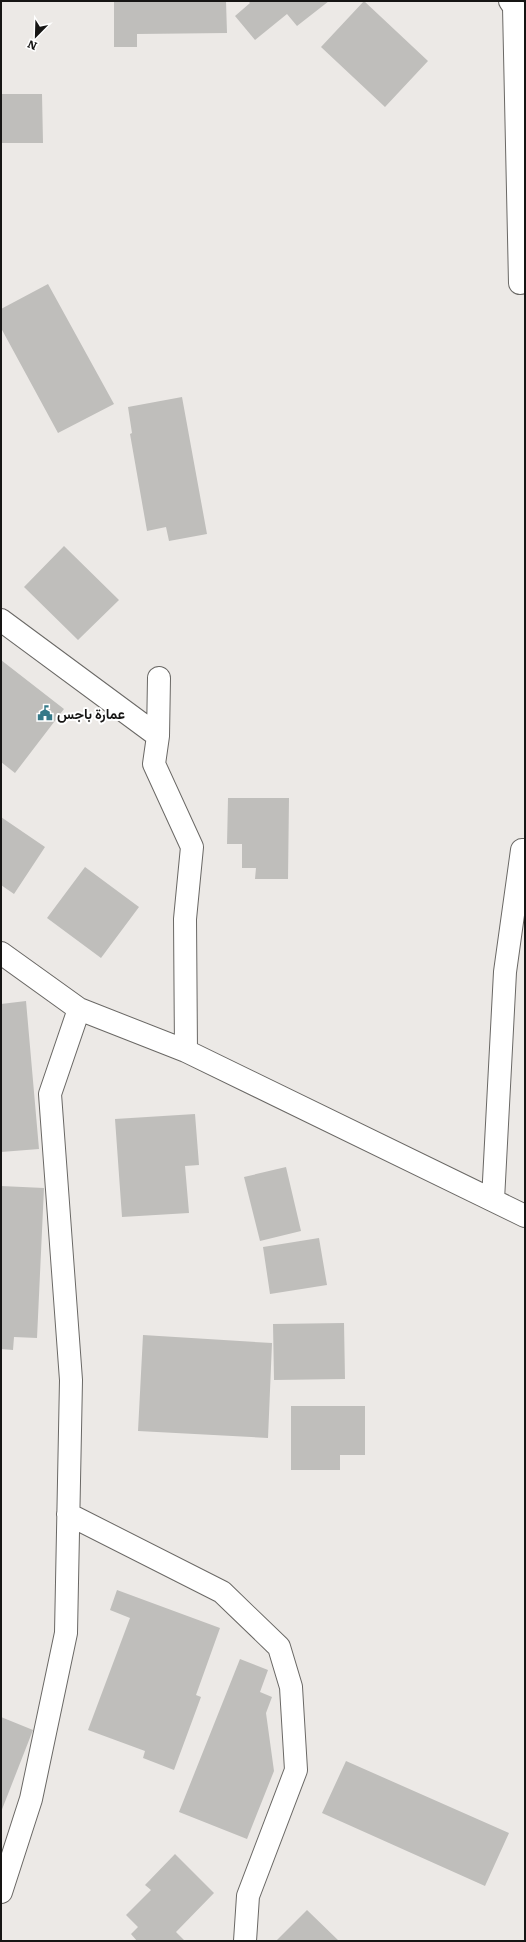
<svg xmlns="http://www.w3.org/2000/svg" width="526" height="1942" viewBox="0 0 526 1942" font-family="Literata,Vazirmatn,serif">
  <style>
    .building { fill: #bfbebb }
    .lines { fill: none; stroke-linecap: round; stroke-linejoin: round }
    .street-casing { stroke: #6a6865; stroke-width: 24 }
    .street { stroke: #fff; stroke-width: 22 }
    .labels { text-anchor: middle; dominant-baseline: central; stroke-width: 4; stroke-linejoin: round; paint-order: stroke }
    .poi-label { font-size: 14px; font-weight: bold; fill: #161514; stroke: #fff; text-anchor: start }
  </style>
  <rect width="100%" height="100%" fill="#ece9e6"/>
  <path class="building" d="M114 1H226L227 33 137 34V47H114Z
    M248 1H329L297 26 287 14 255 40 235 16 250 3Z
    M364 1 428 61 385 107 321 47Z
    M1 94H42L43 143H1Z
    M48 284 114 404 58 433 1 328V309Z
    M182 397 207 534 169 541 166 527 147 531 130 434 132 433 128 407Z
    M64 546 119 600 78 640 24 587Z
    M1 660 64 709 15 773 1 762Z
    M228 798H289L288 879H255L256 868H242V844H227Z
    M1 817 45 847 14 894 1 885Z
    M85 867 139 907 101 958 47 918Z
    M26 1001 39 1149 1 1152V1004Z
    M195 1114 199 1165 185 1166 189 1213 122 1217 115 1119Z
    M286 1167 301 1231 260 1241 244 1177Z
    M1 1186 44 1188 37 1338 14 1337 13 1350 1 1349Z
    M319 1238 327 1285 270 1294 263 1247Z
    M344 1323 345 1379 274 1380 273 1324Z
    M143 1335 272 1343 268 1438 138 1431Z
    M291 1406H365V1455H340V1470H291Z
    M117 1590 220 1628 196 1695 201 1697 174 1770 143 1758 145 1751 88 1730 130 1618 110 1610Z
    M240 1659 268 1670 260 1692 272 1697 266 1713 274 1771 247 1839 179 1812Z
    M1 1717 33 1730 1 1812Z
    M346 1761 509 1833 485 1886 322 1813Z
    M175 1854 214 1893 176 1932 185 1941H137L131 1934 138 1927 126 1915 151 1890 145 1885Z
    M307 1910 339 1941H276Z"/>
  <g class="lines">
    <g class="street-casing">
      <path id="street" d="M510 1 514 7 520 283
        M1 620 158 736
        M159 678 158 736 154 764 192 847 185 919 186 1051
        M1 953 79 1009 50 1094 71 1380 66 1633 31 1799 1 1892
        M79 1009 186 1051 525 1216
        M493 1200 505 972 522 850 525 851
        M68 1514 222 1592 279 1647 291 1687 296 1770 248 1896 245 1941"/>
    </g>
    <use href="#street" class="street"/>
  </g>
  <defs>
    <g id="civic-bare" transform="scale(1.2)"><path d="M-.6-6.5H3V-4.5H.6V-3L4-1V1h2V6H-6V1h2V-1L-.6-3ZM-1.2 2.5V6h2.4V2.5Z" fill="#357988" stroke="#fff" stroke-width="2.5" paint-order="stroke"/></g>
  </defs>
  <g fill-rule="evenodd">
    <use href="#civic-bare" x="45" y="713"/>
  </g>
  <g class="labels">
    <g class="poi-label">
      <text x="57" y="713">عمارة باجس</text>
    </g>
  </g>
  <rect width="526" height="1942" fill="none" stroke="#161514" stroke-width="4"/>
  <g transform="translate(36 36) rotate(203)" stroke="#ffffff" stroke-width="3" paint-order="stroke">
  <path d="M0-3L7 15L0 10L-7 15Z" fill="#161514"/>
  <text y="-6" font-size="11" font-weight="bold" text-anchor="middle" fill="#161514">N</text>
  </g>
</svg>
